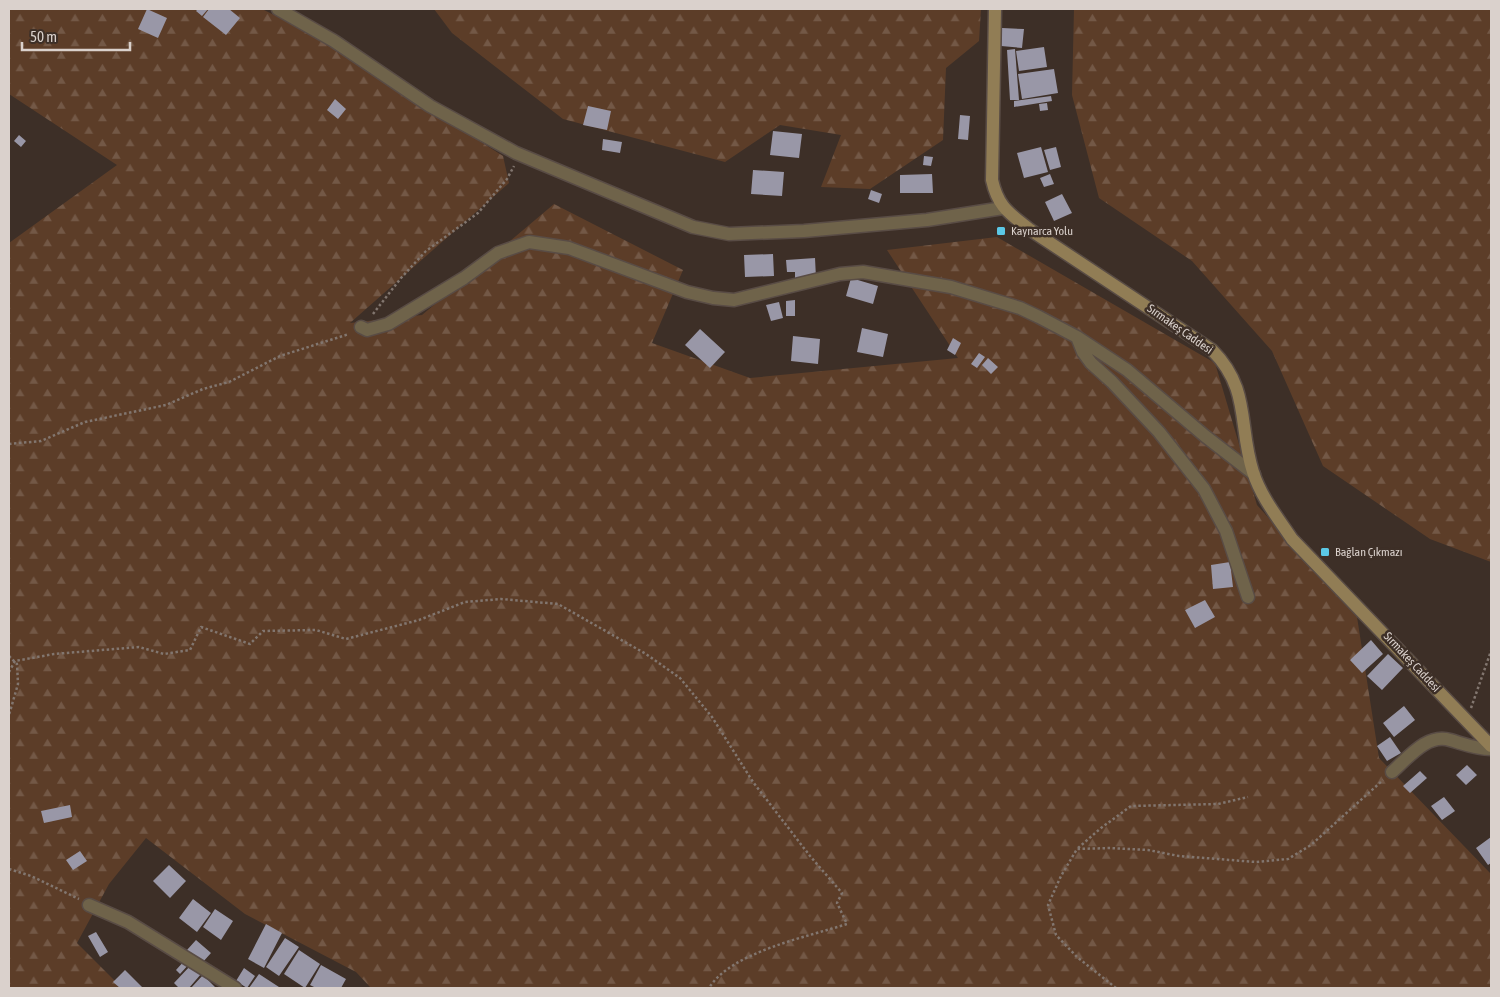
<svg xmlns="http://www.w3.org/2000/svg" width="1500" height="997" viewBox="0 0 1500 997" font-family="'Asap Condensed',sans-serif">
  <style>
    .forest { fill: url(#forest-firs) }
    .building { fill: #9997a7 }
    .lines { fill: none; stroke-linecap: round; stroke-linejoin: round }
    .minor-casing { stroke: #594c45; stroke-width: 15 }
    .tertiary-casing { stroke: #594c45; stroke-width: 15 }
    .secondary-casing { stroke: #594c45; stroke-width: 15 }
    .path { stroke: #82766f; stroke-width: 2.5; stroke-dasharray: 2.5 2.5; stroke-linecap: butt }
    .minor { stroke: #6f634a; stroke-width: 12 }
    .tertiary { stroke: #6f634a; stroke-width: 12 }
    .secondary { stroke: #917d55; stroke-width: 12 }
    .poi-dot { fill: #5bc8e6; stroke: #3d2f27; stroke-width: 2 }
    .labels { text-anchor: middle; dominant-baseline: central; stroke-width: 5; stroke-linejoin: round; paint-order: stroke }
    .poi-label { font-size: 12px; fill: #dad1cc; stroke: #3d2f27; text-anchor: start }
    .street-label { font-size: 12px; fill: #dad1cc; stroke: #3d2f27 }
  </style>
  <defs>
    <pattern id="forest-firs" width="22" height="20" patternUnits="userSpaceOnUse" patternTransform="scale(1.25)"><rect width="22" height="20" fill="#5c3d28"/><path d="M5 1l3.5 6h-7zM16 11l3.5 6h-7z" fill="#735846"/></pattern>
  </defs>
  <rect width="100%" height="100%" fill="#3d2f27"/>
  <path class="forest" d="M9 9H262L310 33 503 156 509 183 350 323 422 315 554 204 683 270 652 343 750 378 958 358 887 250 997 237 1215 363 1257 505 1357 617 1379 758 1491 874V988H371L356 972 245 914 146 838 109 884 77 943 122 988H9V243L117 165 9 94Z
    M434 9H981L979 41 946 68 943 140 870 189 821 187 841 135 780 125 725 162 563 119 452 33Z
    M1074 9H1491V562L1430 539 1323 466 1272 351 1192 261 1099 198 1072 95Z"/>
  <path class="building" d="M147 9 167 18 158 38 138 29Z
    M198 9H208L202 16 196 11Z
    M209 9H229L240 18 226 35 203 17Z
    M1002 28 1024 29 1022 48 1001 46Z
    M1044 47 1047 67 1019 71 1016 51Z
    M1015 49 1019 100H1010L1007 50Z
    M1054 69 1058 93 1022 99 1018 74Z
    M1051 96 1052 101 1014 107V101Z
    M335 99 346 109 338 119 327 110Z
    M1047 103 1048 110 1040 111 1039 104Z
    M588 106 611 111 607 130 583 125Z
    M960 115 970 116 968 140 958 139Z
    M773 131 802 134 799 158 770 155Z
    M19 135 26 141 21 147 14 141Z
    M603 139 622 142 620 153 602 150Z
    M1041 147 1048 172 1024 178 1017 153Z
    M1056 147 1061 167 1050 170 1044 150Z
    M924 156 933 157 931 166 923 165Z
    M753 170 784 172 782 196 751 194Z
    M932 174 933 193H900V175Z
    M1050 174 1054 184 1044 187 1040 178Z
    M871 190 882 194 879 203 868 199Z
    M1062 194 1072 213 1054 221 1045 202Z
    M773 254 774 276 745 277 744 255Z
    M815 258 816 278 795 279V272H787L786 260Z
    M851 278 878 286 873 304 846 296Z
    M795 300V316H786V301Z
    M779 302 783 318 771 321 766 305Z
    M862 328 888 334 883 357 857 352Z
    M700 329 725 352 710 368 685 345Z
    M793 336 820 339 818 364 791 361Z
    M953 338 961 343 955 355 947 350Z
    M979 353 985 357 977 368 971 364Z
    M988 358 998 367 991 374 982 365Z
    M1230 562 1233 587 1213 589 1211 565Z
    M1205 600 1215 617 1195 628 1185 610Z
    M1371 640 1383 654 1362 673 1350 660Z
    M1388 654 1403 668 1382 690 1367 676Z
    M1404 706 1415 720 1394 737 1383 723Z
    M1390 737 1401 753 1387 761 1377 746Z
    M1467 765 1477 775 1466 785 1456 775Z
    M1420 771 1427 778 1410 793 1403 786Z
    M1444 797 1455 811 1442 820 1431 806Z
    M70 805 72 817 44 823 41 811Z
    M1491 837V863L1488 865 1476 848Z
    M80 851 87 861 73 870 66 860Z
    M169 865 186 881 170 898 153 881Z
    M193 899 211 913 197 932 179 918Z
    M215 909 233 921 221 940 203 927Z
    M266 924 282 933 264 968 248 959Z
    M96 932 108 952 100 957 88 936Z
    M285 938 299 947 279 976 266 967Z
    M196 940 211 953 202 963 187 950Z
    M299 950 320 964 305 988 284 974Z
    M185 960 189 964 180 974 176 970Z
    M191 965 201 974 189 988H179L174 983Z
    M321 965 346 979 341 988H316L310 985Z
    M244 968 255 976 247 988 236 981Z
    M125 970 143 988H120L113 982Z
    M259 974 279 987 277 988H249Z
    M203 975 215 987 191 988Z"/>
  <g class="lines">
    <g class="minor-casing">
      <path id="minor" d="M361 327 367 330 388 324 464 278 498 253 529 242 569 248 687 292 713 298 734 300 840 274 863 272 951 287 1020 308 1039 317 1077 337 1127 370 1205 436 1254 474
        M1077 337 1083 352 1091 363 1112 382 1159 432 1204 489 1226 531 1248 597
        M1392 772C1408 758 1427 733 1450 740 1464 744 1476 749 1491 749
        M89 905 128 922 235 988"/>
    </g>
    <g class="tertiary-casing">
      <path id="tertiary" d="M278 9 334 41 430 106 516 153 693 227 729 234 804 231 927 220 1003 208"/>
    </g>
    <g class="secondary-casing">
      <path id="secondary" d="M995 9 992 180C998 207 1009 213 1029 229L1212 350C1251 389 1238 426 1253 472 1261 497 1278 518 1292 539L1491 746"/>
    </g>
    <path class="path" d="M373 314 401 278 426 251 478 213 507 179 514 166
      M9 444 41 441 85 422 166 405 203 389 229 382 280 356 349 334
      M9 656 17 664 18 684 9 715
      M9 672 15 661 54 654 139 647 164 654 190 650 201 627 250 644 263 631 316 630 346 639 419 620 465 602 501 599 558 604 646 654 680 678 712 717 753 782 810 856 842 893 837 903 847 924C807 937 731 952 709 988
      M1471 708 1491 651
      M1078 848 1101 828 1131 806 1218 804 1248 797
      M9 869 31 876 79 899
      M1116 988 1077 957 1056 935 1048 905 1061 876 1077 849 1110 848 1148 850 1179 856 1256 862 1288 859 1311 845 1383 780"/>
    <use href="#minor" class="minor"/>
    <use href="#tertiary" class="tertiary"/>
    <use href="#secondary" class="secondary"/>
  </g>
  <g class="poi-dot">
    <rect x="996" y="226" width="10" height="10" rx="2.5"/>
    <rect x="1320" y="547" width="10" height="10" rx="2.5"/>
  </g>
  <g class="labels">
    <g class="poi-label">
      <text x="1011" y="231">Kaynarca Yolu</text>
      <text x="1335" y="552">Bağlan Çıkmazı</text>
    </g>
    <g class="street-label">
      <text transform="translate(1180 329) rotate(35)">Sırmakeş Caddesi</text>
      <text transform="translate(1412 662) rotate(47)">Sırmakeş Caddesi</text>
    </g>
  </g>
  <rect width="1500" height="997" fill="none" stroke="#dad1cc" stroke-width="20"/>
  <path d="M22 42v8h108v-8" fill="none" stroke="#dad1cc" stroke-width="2.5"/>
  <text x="30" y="42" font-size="15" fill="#dad1cc" stroke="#3d2f27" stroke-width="4" paint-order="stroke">50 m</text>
</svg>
